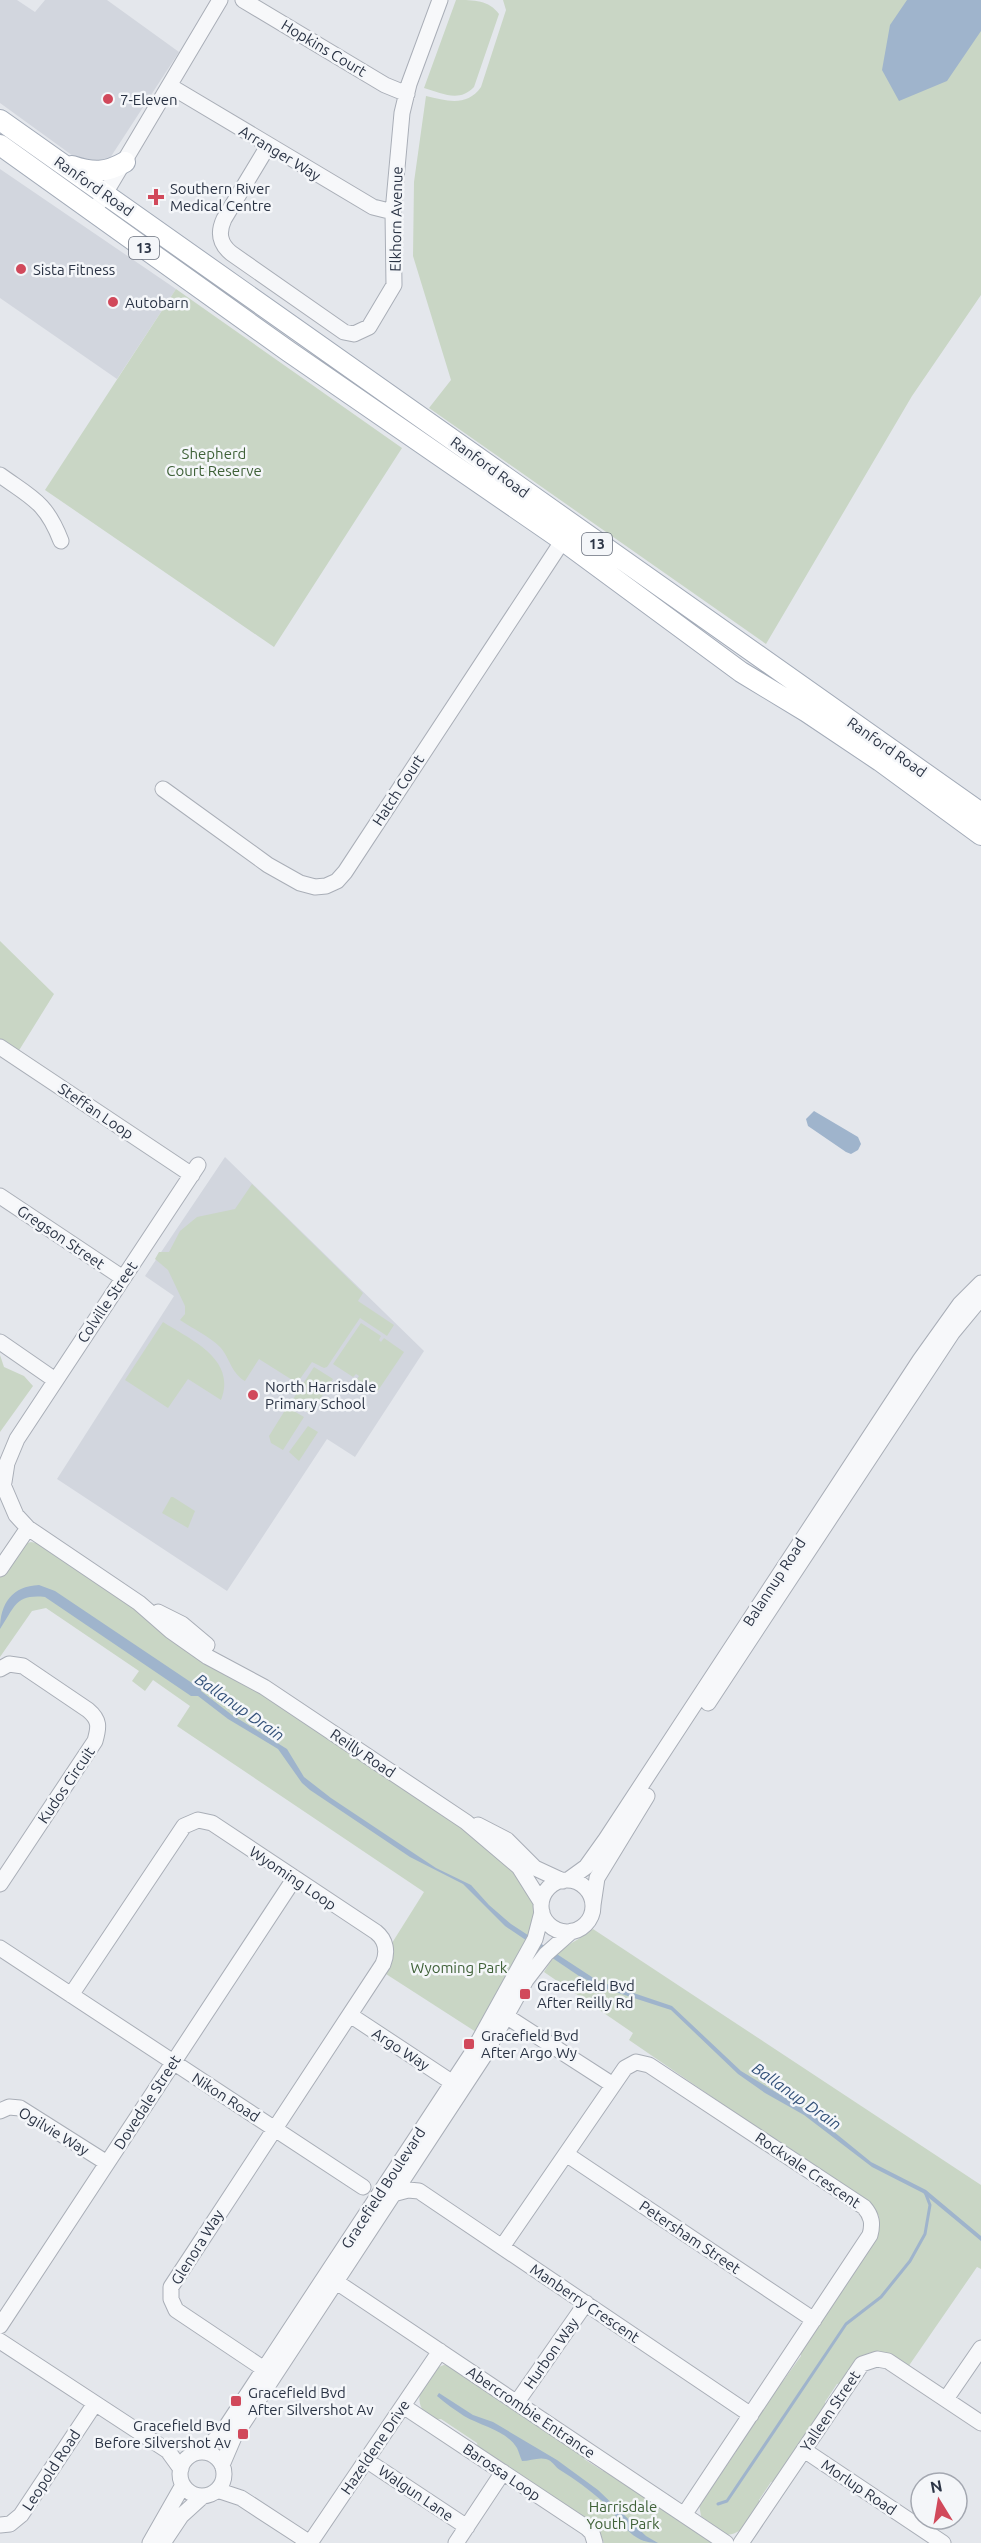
<svg xmlns="http://www.w3.org/2000/svg" width="981" height="2543" viewBox="0 0 981 2543" font-family="Ubuntu,sans-serif">
  <style>
    .built { fill: #d2d6de }
    .green { fill: #c9d6c5 }
    .water { fill: #9fb4cc }
    .lines { fill: none; stroke-linecap: round; stroke-linejoin: round }
    .stream { stroke: #9fb4cc; stroke-width: 3 }
    .minor-casing { stroke: #a9aeb7; stroke-width: 17 }
    .major-casing { stroke: #a3abb8; stroke-width: 22 }
    .minor { stroke: #f7f8fa; stroke-width: 15 }
    .major { stroke: #fff; stroke-width: 20 }
    .poi-dot { fill: #d1495b; stroke: #f4f6f9; stroke-width: 2 }
    .labels { text-anchor: middle; dominant-baseline: central; stroke-width: 5; stroke-linejoin: round; paint-order: stroke }
    .shield { fill: #f4f6f9; stroke: #676e7b; stroke-width: 1.5 }
    .shield-label { font-size: 14px; font-weight: bold; fill: #2b3445 }
    .street-label { font-size: 15px; fill: #2b3445; stroke: #f4f6f9 }
    .poi-label { font-size: 15px; fill: #2b3445; stroke: #f4f6f9; text-anchor: start }
    .park-label { font-size: 15px; fill: #3f6138; stroke: #f4f6f9 }
    .water-label { font-size: 16px; font-style: italic; fill: #34527a; stroke: #f4f6f9 }
  </style>
  <rect width="100%" height="100%" fill="#e4e7ec"/>
  <path class="built" d="M0 0H17L35 12 45 0H107L179 52 110 158 94 163 80 161 0 103Z
    M0 169 176 289 117 379 0 298Z
    M225 1157 424 1351 355 1457 327 1439 227 1591 57 1479 174 1296 145 1276Z"/>
  <path class="green" d="M456 0C474 0 489 0 499 14L474 87C459 103 442 93 424 88Z
    M503 0H981V295L912 396 766 644 429 408 451 380 413 256 414 182 426 96C447 101 467 107 481 87L506 10Z
    M176 289 402 448 274 647 45 490Z
    M0 941 54 994 18 1052 0 1040Z
    M252 1184 363 1293 358 1301 394 1325 387 1336 360 1318 327 1367 324 1368 312 1362 297 1383 259 1359 245 1381C231 1373 230 1358 220 1347 209 1336 193 1329 180 1320L185 1314V1306L168 1270 155 1259 159 1252H169L180 1231 197 1217 235 1209Z
    M163 1322C191 1340 237 1359 221 1400L188 1379 168 1408 125 1380Z
    M361 1323 381 1336 379 1340 381 1342 384 1338 404 1352 377 1392 357 1379 359 1376 356 1374 353 1377 333 1364Z
    M0 1355 4 1367 24 1376 33 1386 0 1432Z
    M314 1367 333 1379 313 1410 307 1412 291 1402Z
    M287 1407 304 1417 283 1450 271 1443 269 1436Z
    M308 1426 318 1432 299 1461 289 1452Z
    M173 1497 195 1511 188 1528 162 1513 171 1497Z
    M31 1542 41 1544 502 1855 535 1903 536 1925 476 2032 386 1974C384 1964 393 1954 392 1943L424 1892 177 1726 190 1706 153 1680 145 1691 132 1681 139 1671 46 1608 32 1611 0 1657V1575L24 1544Z
    M593 1929 981 2185V2269L977 2267 908 2367 892 2357 876 2351 858 2359 843 2383 837 2384 825 2402V2408L777 2481 771 2482 759 2500 760 2506C750 2519 743 2535 725 2535L701 2516 699 2504 712 2480 718 2478 736 2452 735 2446 777 2383 783 2381 801 2356 800 2350 878 2235 879 2216 874 2208 629 2040 633 2033 544 1972C562 1943 568 1948 593 1929Z
    M444 2365 451 2366 583 2454 584 2459 603 2471 608 2470 717 2543H604L600 2532 478 2449 477 2443 441 2419C435 2420 433 2418 428 2415 408 2401 427 2370 444 2365Z"/>
  <path class="water" d="M907 0H981V31L947 81 899 101 882 70 890 25Z
    M814 1111 858 1137 861 1144 858 1150 851 1154 846 1152 808 1126 806 1119Z
    M39 1585 55 1591 201 1689V1691L232 1715 287 1749 304 1777 331 1798 436 1868 471 1885 489 1905 511 1924 598 1981 672 2006 741 2071 812 2114 871 2162 926 2190 981 2236V2241L923 2193 872 2167 804 2115 765 2093 738 2074 671 2010 606 1989 579 1976 505 1926 463 1884 410 1857 310 1790 302 1783 278 1749 228 1719 198 1696H191L45 1597C15 1594 15 1607 0 1629 0 1604 12 1586 39 1585Z
    M439 2393 473 2415 493 2422 557 2460 598 2490 646 2536 658 2543C627 2543 621 2517 601 2500 588 2489 575 2479 560 2470 555 2467 552 2460 546 2459 538 2457 530 2461 522 2461 520 2457 519 2452 517 2448 506 2430 481 2426 464 2416 455 2410 445 2403 437 2396Z"/>
  <g class="lines">
    <path class="stream" d="M718 2504 727 2501 846 2324 881 2297 910 2261 925 2234 930 2205 925 2192"/>
    <g class="minor-casing">
      <path id="minor" d="M243 0 385 85 407 94
        M170 86 373 207 393 212
        M268 146 224 219C218 232 219 243 231 253L344 332 354 334 369 327 394 285 393 212 402 113 409 84 440 0
        M100 202 220 0
        M0 475C32 498 46 502 61 541
        M163 789 268 865 300 883 315 887 326 886 337 881 345 872 569 531
        M0 1047 192 1175
        M0 1196 123 1278
        M0 1342 55 1380
        M4 1482 7 1463 17 1439 198 1165
        M4 1487 16 1515 28 1528 139 1603 171 1631 208 1657 264 1687 466 1822 519 1867 541 1902
        M0 1569 28 1528
        M158 1612 182 1624 207 1645
        M0 1669 9 1664 23 1666 88 1710C100 1720 99 1727 95 1741L0 1884
        M708 1703 952 1333 981 1298
        M478 1825 507 1840 535 1868 563 1881
        M568 1880 586 1867 606 1839 920 1360 960 1304 981 1283
        M541 1906a26 26 0 1 1 52 0a26 26 0 1 1-52 0Z
        M593 1905 597 1878 647 1796
        M0 1948 363 2187
        M71 1995 184 1826 198 1820 212 1823 376 1932C386 1940 388 1952 383 1964L171 2287V2299L176 2310 264 2369
        M350 2015 453 2083
        M506 2016 613 2085
        M0 2111 9 2107 20 2108 107 2163
        M566 2154 814 2320
        M393 2194 408 2190 419 2191 751 2415
        M502 2247 625 2068 636 2062 649 2065 864 2207C872 2216 873 2224 870 2235L684 2515
        M335 2281 726 2543
        M0 2326 294 1879
        M0 2341 168 2451 181 2469
        M946 2399 981 2348
        M517 2402 586 2303
        M403 2406 587 2528 592 2533 595 2543
        M804 2450 943 2543
        M202 2452 222 2433 472 2053 535 1939 542 1912
        M180 2474a22 22 0 1 1 44 0a22 22 0 1 1-44 0Z
        M366 2460 467 2527
        M222 2465 234 2437 484 2056 526 1980 546 1954 572 1931
        M217 2490 241 2498 310 2543
        M0 2525 10 2524 21 2515 94 2405
        M150 2543 183 2485
        M163 2543 181 2516 203 2496
        M310 2543 440 2351
        M456 2543 503 2472
        M741 2543 862 2364 877 2359 888 2361 981 2423"/>
    </g>
    <g class="major-casing">
      <path id="major" d="M0 120 981 813
        M0 145 288 351 562 540 741 672 807 712 880 761 981 835
        M72 166C93 173 106 173 125 162"/>
    </g>
    <use href="#minor" class="minor"/>
    <use href="#major" class="major"/>
  </g>
  <g class="poi-dot">
    <circle cx="108" cy="99" r="6"/>
    <path d="M153 188h6v6h6v6h-6v6h-6v-6h-6v-6h6z"/>
    <circle cx="21" cy="269" r="6"/>
    <circle cx="113" cy="302" r="6"/>
    <circle cx="253" cy="1395" r="6"/>
    <rect x="519" y="1988" width="12" height="12" rx="3"/>
    <rect x="463" y="2038" width="12" height="12" rx="3"/>
    <rect x="230" y="2395" width="12" height="12" rx="3"/>
    <rect x="237" y="2428" width="12" height="12" rx="3"/>
  </g>
  <g class="labels">
    <g class="shield">
      <rect x="129" y="237" width="30" height="22" rx="4.5"/>
      <rect x="582" y="533" width="30" height="22" rx="4.5"/>
    </g>
    <g class="shield-label">
      <text x="144" y="248">13</text>
      <text x="597" y="544">13</text>
    </g>
    <g class="street-label">
      <text transform="translate(324 48) rotate(31)">Hopkins Court</text>
      <text transform="translate(280 153) rotate(31)">Arranger Way</text>
      <text transform="translate(94 186) rotate(35)">Ranford Road</text>
      <text transform="translate(396 219) rotate(-89)">Elkhorn Avenue</text>
      <text transform="translate(490 467) rotate(36)">Ranford Road</text>
      <text transform="translate(887 747) rotate(35)">Ranford Road</text>
      <text transform="translate(398 790) rotate(-57)">Hatch Court</text>
      <text transform="translate(96 1111) rotate(34)">Steffan Loop</text>
      <text transform="translate(61 1237) rotate(34)">Gregson Street</text>
      <text transform="translate(107 1302) rotate(-56)">Colville Street</text>
      <text transform="translate(774 1582) rotate(-57)">Balannup Road</text>
      <text transform="translate(363 1753) rotate(34)">Reilly Road</text>
      <text transform="translate(66 1785) rotate(-56)">Kudos Circuit</text>
      <text transform="translate(293 1878) rotate(34)">Wyoming Loop</text>
      <text transform="translate(401 2049) rotate(33)">Argo Way</text>
      <text transform="translate(226 2097) rotate(33)">Nikon Road</text>
      <text transform="translate(147 2102) rotate(-57)">Dovedale Street</text>
      <text transform="translate(54 2131) rotate(31)">Ogilvie Way</text>
      <text transform="translate(808 2170) rotate(34)">Rockvale Crescent</text>
      <text transform="translate(383 2188) rotate(-57)">Gracefield Boulevard</text>
      <text transform="translate(690 2237) rotate(34)">Petersham Street</text>
      <text transform="translate(197 2247) rotate(-58)">Glenora Way</text>
      <text transform="translate(585 2303) rotate(34)">Manberry Crescent</text>
      <text transform="translate(551 2353) rotate(-55)">Hurbon Way</text>
      <text transform="translate(830 2411) rotate(-56)">Yalleen Street</text>
      <text transform="translate(531 2412) rotate(34)">Abercrombie Entrance</text>
      <text transform="translate(375 2447) rotate(-56)">Hazeldene Drive</text>
      <text transform="translate(51 2470) rotate(-57)">Leopold Road</text>
      <text transform="translate(502 2472) rotate(34)">Barossa Loop</text>
      <text transform="translate(859 2487) rotate(34)">Morlup Road</text>
      <text transform="translate(416 2493) rotate(34)">Walgun Lane</text>
    </g>
    <g class="poi-label">
      <text x="120" y="99">7-Eleven</text>
      <text x="170" y="188">Southern River<tspan x="170" dy="17">Medical Centre</tspan></text>
      <text x="33" y="269">Sista Fitness</text>
      <text x="125" y="302">Autobarn</text>
      <text x="265" y="1386">North Harrisdale<tspan x="265" dy="17">Primary School</tspan></text>
      <text x="537" y="1985">Gracefield Bvd<tspan x="537" dy="17">After Reilly Rd</tspan></text>
      <text x="481" y="2035">Gracefield Bvd<tspan x="481" dy="17">After Argo Wy</tspan></text>
      <text x="248" y="2392">Gracefield Bvd<tspan x="248" dy="17">After Silvershot Av</tspan></text>
      <text x="231" y="2425" text-anchor="end">Gracefield Bvd<tspan x="231" dy="17">Before Silvershot Av</tspan></text>
    </g>
    <g class="park-label">
      <text x="214" y="453">Shepherd<tspan x="214" dy="17">Court Reserve</tspan></text>
      <text x="459" y="1967">Wyoming Park</text>
      <text x="623" y="2506">Harrisdale<tspan x="623" dy="17">Youth Park</tspan></text>
    </g>
    <g class="water-label">
      <text transform="translate(240 1707) rotate(35)">Ballanup Drain</text>
      <text transform="translate(797 2096) rotate(35)">Ballanup Drain</text>
    </g>
  </g>
  <g transform="translate(939 2501) rotate(349)"><circle r="28" fill="#f4f6f9" stroke="#a4a8b1" stroke-width="1.5"/>
  <path d="M0-4.5L10 22L0 15L-10 22Z" fill="#d1495b"/>
  <text y="-9" font-size="16" font-weight="bold" text-anchor="middle" fill="#2b3445">N</text>
  </g>
</svg>
